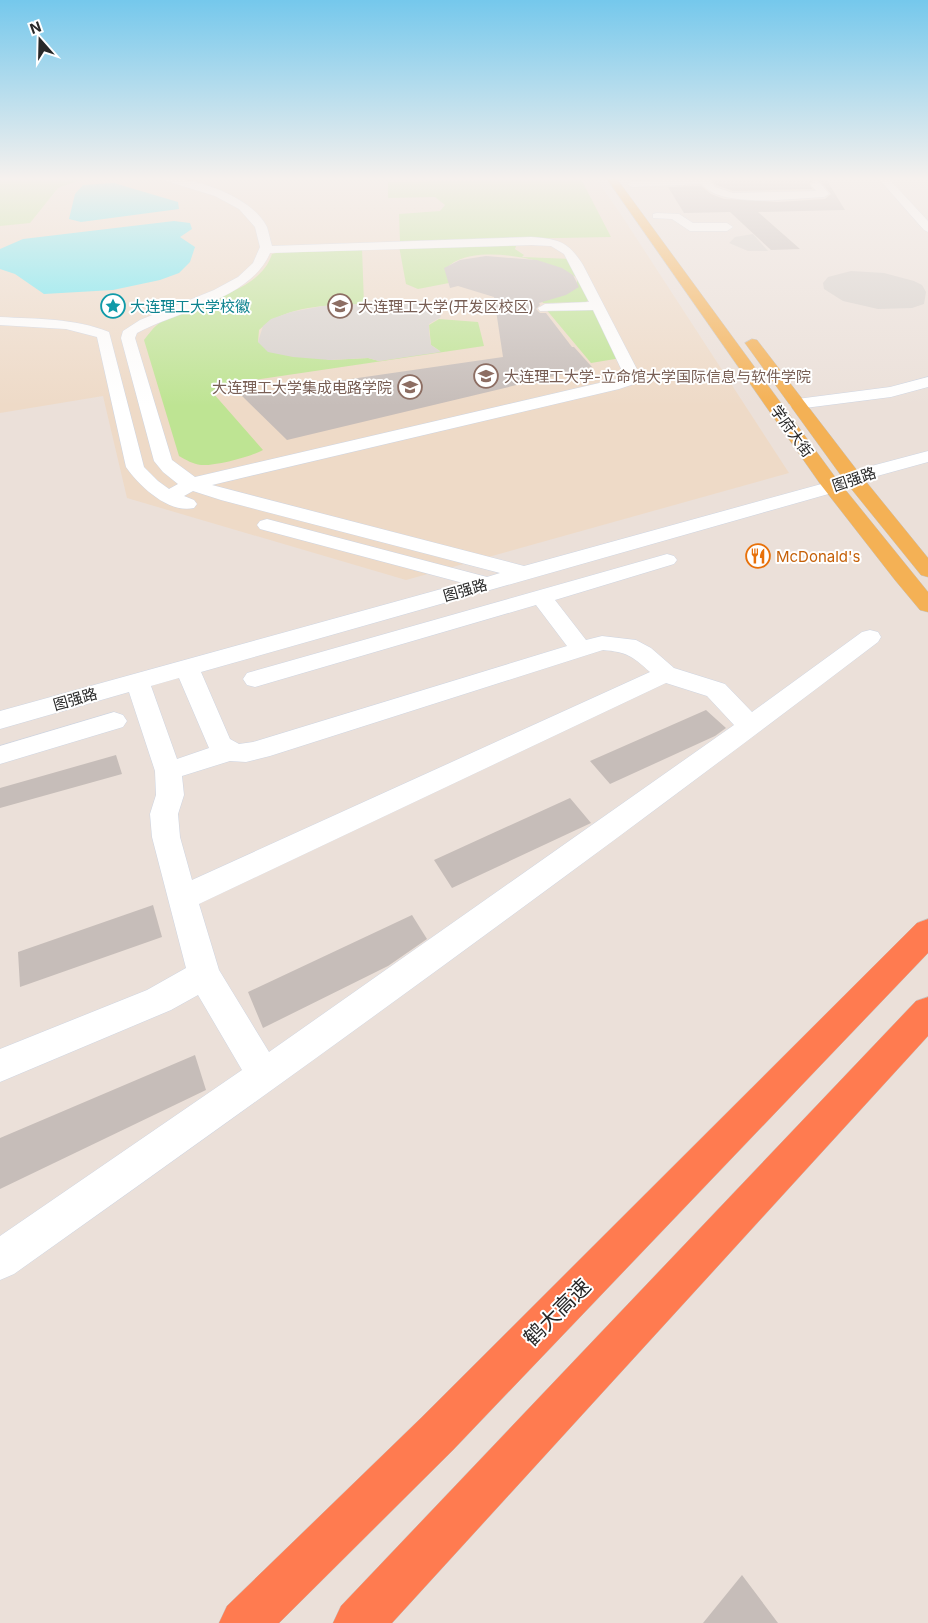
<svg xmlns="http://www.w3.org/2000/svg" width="928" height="1623" viewBox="0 0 928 1623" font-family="Inter,'Noto Sans SC',sans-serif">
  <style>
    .education { fill: #eedac7 }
    .green { fill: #bee493 }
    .plaza { fill: #d7d1cc }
    .water { fill: #68e7f1 }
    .building { fill: #c6bdb9 }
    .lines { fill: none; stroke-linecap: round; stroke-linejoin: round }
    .minor-casing { stroke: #ced5e2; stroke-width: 1 }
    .major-casing { stroke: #c3c3c3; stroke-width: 1 }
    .highway-casing { stroke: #c3c3c3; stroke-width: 1 }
    .minor { fill: #fff; fill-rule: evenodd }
    .major { fill: #f4b155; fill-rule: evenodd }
    .highway { fill: #ff7b50; fill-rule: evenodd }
    .labels { text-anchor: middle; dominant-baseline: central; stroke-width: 4; stroke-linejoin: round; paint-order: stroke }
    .far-culture-label { font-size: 15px; fill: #0d838f; stroke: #fff; text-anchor: start }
    .far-education-label { font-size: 15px; fill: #785e54; stroke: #fff; text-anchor: start }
    .far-street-label { font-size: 15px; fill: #282828; stroke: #fff }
    .far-food-label { font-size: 15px; fill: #c56008; stroke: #fff; text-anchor: start }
    .near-street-label { font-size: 21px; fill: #282828; stroke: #fff }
  </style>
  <rect width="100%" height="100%" fill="#ebe0d9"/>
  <path class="education" d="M0 179H596L622 216 789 473 406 580 127 498 103 396 0 413Z"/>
  <path class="green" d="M0 179H83L58 188 30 223 0 226Z
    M581 179 611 237 400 241 399 214 440 211 445 205 435 197 388 198V182Z
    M517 243 515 249 524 255 522 257 572 259 590 299 586 302 543 303 541 300 577 288V278C553 259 469 241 446 269L449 283 418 289 406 284 399 246Z
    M362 248 364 304C329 305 286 305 259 330L258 342 330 360 368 358 379 361 440 351 431 345 429 325 439 319 478 322 484 346 221 385 213 393 263 450C250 457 215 466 201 465 193 464 186 460 179 456L144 340C148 335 152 329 157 325 187 299 258 298 272 254L289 250Z
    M545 308H596L621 358 591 363Z"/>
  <path class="plaza" d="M753 234 768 251H748L729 243 735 237Z
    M851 271 884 273 914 281 922 285 926 292 924 304 912 308 878 309 843 301 824 289 823 283 828 277Z
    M385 300 386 304 400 300 425 301 438 307 441 317 429 324V331L431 345 441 352 379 361 368 358 330 360 293 357 268 352 258 342 263 326 271 319 291 312 323 306 364 304V301Z"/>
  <path class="water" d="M114 183 178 202 179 209 81 222 69 219 75 194 83 185Z
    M174 221 190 223 192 229 180 237 195 247 190 262 179 273 160 280 113 290 44 294 15 274 0 269V249L23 239Z"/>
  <path class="building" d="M710 179H826L845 210 758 212 800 249 771 250 730 212 684 213 668 187 701 186 711 194 724 199 778 202 825 199 831 194 821 182 816 180 810 183 812 189 733 191 716 185Z
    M486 256 537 260 562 268 573 275 579 287 566 295 539 303 540 305 536 309 540 313H546L572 347H574L592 367 287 440 241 395 503 357 494 297 458 286 450 288 444 268 460 260Z
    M706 710 726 728 715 736 610 784 590 761Z
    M116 755 122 774 0 808V788Z
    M570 798 591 823 452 888 434 860Z
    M153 905 162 937 20 987 18 952Z
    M412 915 427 939 388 966 263 1028 248 992Z
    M195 1055 206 1090 0 1189V1138Z
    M742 1575 778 1623H703Z"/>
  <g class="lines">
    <g class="minor-casing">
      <path id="minor" d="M160 179C191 175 252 196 267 227 269 233 270 240 272 246L531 237C558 239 568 241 583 265L642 379 640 382 619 389 212 485 524 566 825 483 845 473 928 451V462L859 481 839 491 201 672 230 739 239 744 253 742 567 646 536 605 255 687 247 685 243 679 247 673 667 554 674 556 677 560 674 564 555 600 586 640 602 636 636 640 651 648 674 668 725 684 752 712 862 632 870 630 878 632 881 637 878 642C594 858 305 1068 14 1274L0 1280V1236L242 1070 198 995 171 1010 0 1082V1049L147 990 186 968 152 837 150 814 156 795 155 771 129 692 0 729V711L463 583 260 529 257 525 260 521 267 519 487 577 500 573 221 500 193 491 184 496 194 500 197 504 194 508C169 514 139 486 126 467L97 337 66 329 0 325V317C37 319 74 318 109 332L144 467 158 481 169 489 178 484 163 472 154 461 121 338 123 331 140 320 214 290 238 277 253 263 260 247 255 227 239 209 215 196ZM531 245 551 246 564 254 589 302 545 304 538 308 540 311 593 310 625 377 195 477 172 460 135 338 137 333C177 311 251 299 270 253ZM603 650C627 652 632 656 650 672L192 880 180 837 178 814 184 795 182 776 230 761 246 762 270 756ZM179 678 209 748 177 759 151 686ZM666 683 707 696 734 725 269 1052 219 970 199 904Z
        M708 179 715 187 733 193 816 191 811 185 816 182 820 183 829 194 824 197C795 198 720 209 702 184L632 187 627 184 632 181Z
        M879 179H889L928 221V232L924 230Z
        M657 213 679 214 693 223H727L733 227 727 231H690L672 219 653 218V214Z
        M928 377V387L891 397 797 409 791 407 789 404 791 401 797 399 890 387Z
        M114 712 123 715 127 721 123 727 0 764V746Z"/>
    </g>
    <g class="major-casing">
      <path id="major" d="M607 179H617L835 477 928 592V612L920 610 895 580 821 485Z
        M752 339 757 340 859 473 928 558V577L921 575 845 481 745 343Z"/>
    </g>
    <g class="highway-casing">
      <path id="highway" d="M928 919V953L453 1450 279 1623H219L227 1606 421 1418 917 923Z
        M928 997V1036L392 1623H333L341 1606 916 1001Z"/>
    </g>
    <use href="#minor" class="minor"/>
    <use href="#major" class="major"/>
    <use href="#highway" class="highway"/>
  </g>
  <linearGradient id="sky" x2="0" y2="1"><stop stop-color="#75c8ec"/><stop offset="0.44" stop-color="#f6f1ee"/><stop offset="1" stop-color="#f6f1ee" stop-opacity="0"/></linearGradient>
  <rect width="928" height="406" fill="url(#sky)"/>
  <defs>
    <g id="sight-ring" transform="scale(1.25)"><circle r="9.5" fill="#fff" stroke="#0f9aa8" stroke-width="1.5"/><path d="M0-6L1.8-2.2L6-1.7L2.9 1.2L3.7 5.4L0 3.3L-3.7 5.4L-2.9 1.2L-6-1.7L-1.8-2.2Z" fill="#0f9aa8"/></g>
    <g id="university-ring" transform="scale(1.25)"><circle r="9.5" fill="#fff" stroke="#8d6e63" stroke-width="1.5"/><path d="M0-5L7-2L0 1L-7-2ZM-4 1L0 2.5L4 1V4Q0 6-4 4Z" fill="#8d6e63"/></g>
    <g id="restaurant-ring" transform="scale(1.25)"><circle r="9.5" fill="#fff" stroke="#e8710a" stroke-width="1.5"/><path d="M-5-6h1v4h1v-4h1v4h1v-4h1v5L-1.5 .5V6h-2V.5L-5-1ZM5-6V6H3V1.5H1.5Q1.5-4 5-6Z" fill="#e8710a"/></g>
  </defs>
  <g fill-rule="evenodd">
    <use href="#sight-ring" x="113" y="306"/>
    <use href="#university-ring" x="340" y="306"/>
    <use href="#university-ring" x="486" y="376"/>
    <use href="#university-ring" x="410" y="387"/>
    <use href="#restaurant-ring" x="758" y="556"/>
  </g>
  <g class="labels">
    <g class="far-culture-label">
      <text x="130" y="306">大连理工大学校徽</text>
    </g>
    <g class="far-education-label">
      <text x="358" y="306">大连理工大学(开发区校区)</text>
      <text x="504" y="376">大连理工大学-立命馆大学国际信息与软件学院</text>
      <text x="392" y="387" text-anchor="end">大连理工大学集成电路学院</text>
    </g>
    <g class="far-street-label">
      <text transform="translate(792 431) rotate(54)">学府大街</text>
      <text transform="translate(854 479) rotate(-19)">图强路</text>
      <text transform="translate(465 590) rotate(-16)">图强路</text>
      <text transform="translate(75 699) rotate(-16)">图强路</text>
    </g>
    <g class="far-food-label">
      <text x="776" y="556">McDonald's</text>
    </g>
    <g class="near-street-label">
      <text transform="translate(557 1312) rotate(-45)">鹤大高速</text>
    </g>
  </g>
  <g transform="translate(40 40) rotate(340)" stroke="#ffffff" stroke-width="4" paint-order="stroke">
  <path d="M0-4L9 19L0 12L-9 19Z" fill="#282828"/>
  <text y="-8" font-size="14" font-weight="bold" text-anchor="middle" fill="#282828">N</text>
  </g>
</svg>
